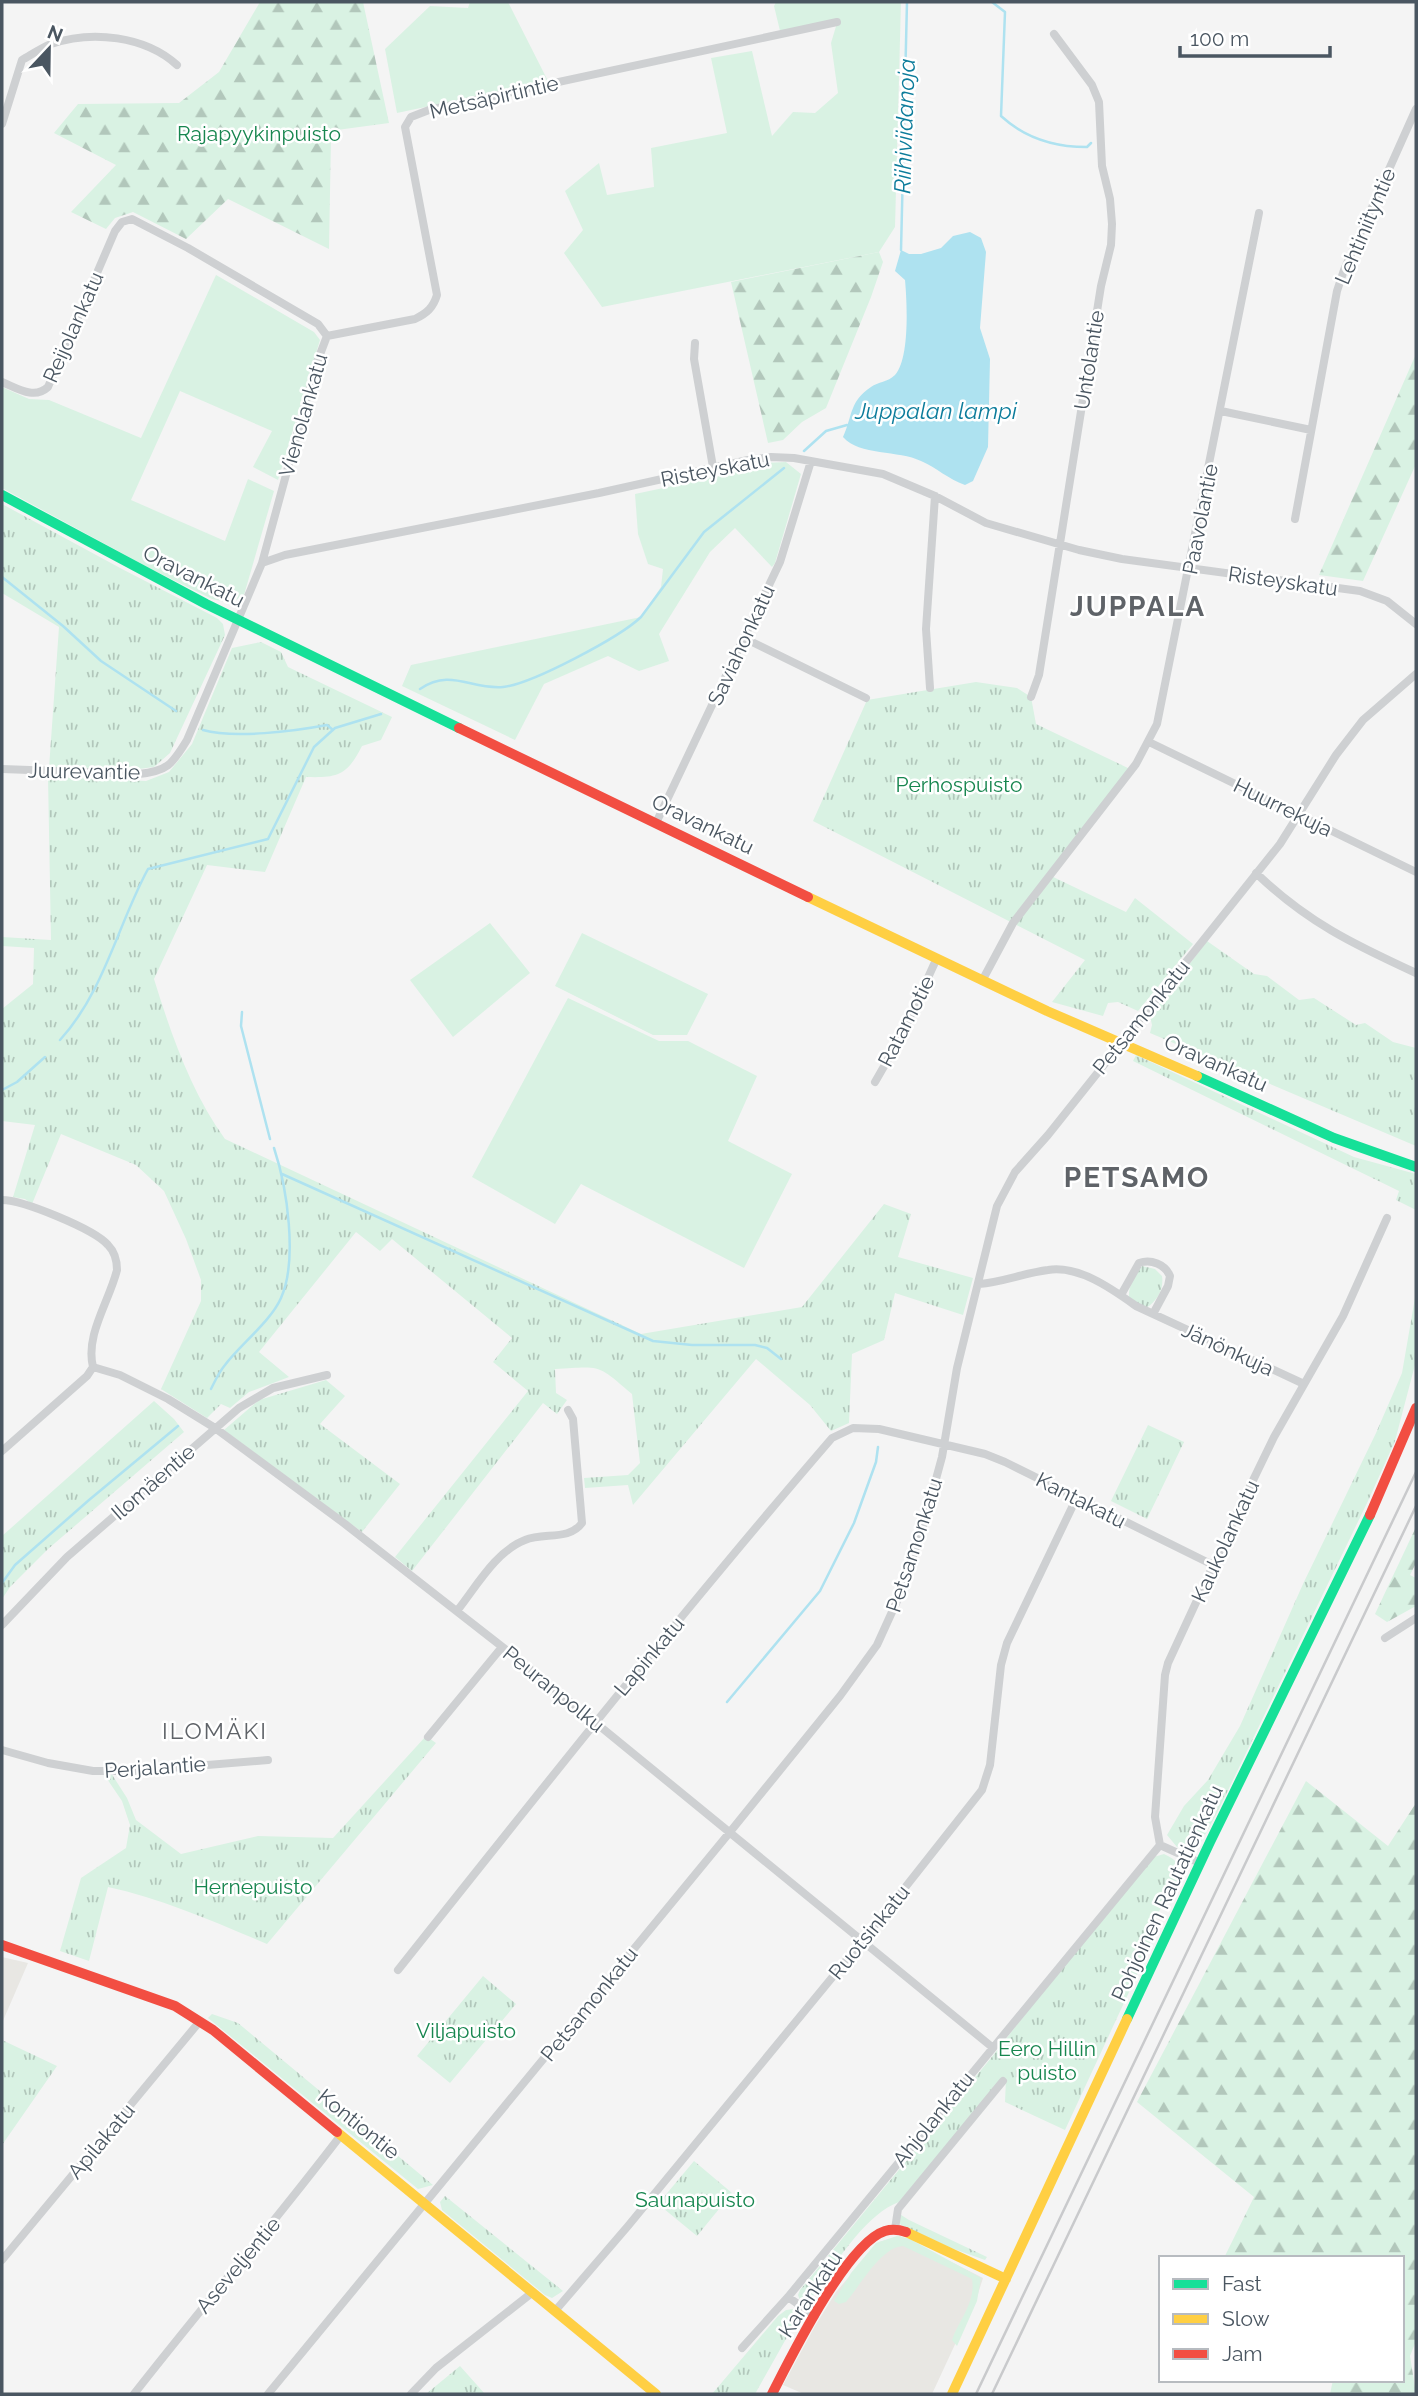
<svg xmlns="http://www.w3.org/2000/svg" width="1418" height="2396" viewBox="0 0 1418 2396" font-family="Raleway,sans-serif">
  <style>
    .commercial { fill: #e8e7e3 }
    .green { fill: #d9f2e3 }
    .forest { fill: url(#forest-firs) }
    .park { fill: url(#park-tufts) }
    .water { fill: #aee2f0 }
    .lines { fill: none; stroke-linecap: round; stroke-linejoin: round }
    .stream { stroke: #aee2f0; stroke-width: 2.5 }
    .street { stroke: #ced0d2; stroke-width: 8 }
    .fast { stroke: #16e098; stroke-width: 10 }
    .slow { stroke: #ffcf43; stroke-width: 10 }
    .jam { stroke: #f24e42; stroke-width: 10 }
    .rail { stroke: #c9cacc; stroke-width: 2.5 }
    .labels { text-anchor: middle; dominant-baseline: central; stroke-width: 5; stroke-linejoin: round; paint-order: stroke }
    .street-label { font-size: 21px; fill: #4a5661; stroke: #fff }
    .park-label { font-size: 21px; fill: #17864f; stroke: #fff }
    .water-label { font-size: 23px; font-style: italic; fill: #0c7c9b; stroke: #fff }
    .neighbourhood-label { font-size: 23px; letter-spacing: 2px; fill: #5f6368; stroke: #fff }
    .district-label { font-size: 28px; font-weight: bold; letter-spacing: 2px; fill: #5f6368; stroke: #fff }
  </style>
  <defs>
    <pattern id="forest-firs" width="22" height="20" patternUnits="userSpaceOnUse" patternTransform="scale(1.75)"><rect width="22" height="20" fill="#d9f2e3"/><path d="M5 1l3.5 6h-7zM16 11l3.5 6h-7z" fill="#b2c7bb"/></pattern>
    <pattern id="park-tufts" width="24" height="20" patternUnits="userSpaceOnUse" patternTransform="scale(1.75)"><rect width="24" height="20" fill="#d9f2e3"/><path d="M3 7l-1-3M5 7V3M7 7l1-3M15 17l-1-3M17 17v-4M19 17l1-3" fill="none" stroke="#b2c7bb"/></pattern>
  </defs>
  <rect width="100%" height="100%" fill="#f4f4f4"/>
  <path class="commercial" d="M2 1957 28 1963 2 2023Z
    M900 2236 983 2278 977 2297 932 2394H804L783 2385 815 2326 836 2292 879 2242Z"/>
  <path class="green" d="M470 2H508L548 81 397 113 385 49 430 6 468 8Z
    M776 2H901L895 227 879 252 602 307 564 253 583 230 565 191 599 163 607 195 654 187 651 148 727 133 711 58 752 51 772 136 793 112 815 113 838 93 831 43 837 23 781 35 774 6Z
    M216 275 314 332 320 340 278 480 253 467 272 431 180 391 131 500 225 541 248 479 274 491 244 595 231 603 212 599 153 570 2 488V387L29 399 49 400 141 438Z
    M786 462 801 474 775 563 772 567 735 528 710 552 659 634 669 661 639 671 608 656 544 684 515 740 402 686 411 665 641 617 661 587 663 569 648 564 638 534 635 494 734 473 764 463Z
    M490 923 530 973 453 1037 410 980Z
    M582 933 708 994 687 1035H653L555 986Z
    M568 998 659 1041H688L757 1076 728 1141 792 1174 744 1268 581 1184 555 1224 472 1177Z
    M897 2236 910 2239 981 2278 977 2301 957 2346 952 2340C959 2320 976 2302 972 2279L903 2246C881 2247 860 2286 846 2302L839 2304 834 2301 851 2273 876 2243Z"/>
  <path class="forest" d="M260 2H363L389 123 337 130 331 137 329 249 228 199 186 239 133 212 115 218 106 229 71 212 116 165 54 133 78 104 179 103 219 72Z
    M879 252 883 262 871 297 826 408 802 422 783 440 768 443 731 282Z
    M1416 354V464L1363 581 1319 575Z
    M1416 1527V1563L1410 1575 1416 1578V1606L1387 1622 1375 1614Z
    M1306 1781 1388 1846 1416 1803V2341L1410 2356 1416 2394H1330L1333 2380H1402V2258H1224L1254 2197 1137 2102Z"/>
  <path class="park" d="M2 504 122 569 217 618 223 624 225 635 170 753 154 767 139 769 49 768 59 627 2 593Z
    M261 642 281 652 288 667 392 717 381 740 362 746C347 775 339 778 306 777L265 872 207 865 154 979C171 1034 191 1092 225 1139L641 1334 802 1307 884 1204 911 1214 898 1257 973 1278 963 1315 895 1293 884 1340 852 1354 849 1423 831 1431 810 1405 756 1359 633 1505 628 1485 585 1488 584 1478 628 1475 640 1463 632 1394C597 1364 602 1366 555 1369L556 1393 567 1400 557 1414 543 1403 412 1571 395 1557 528 1391 493 1362 512 1338 392 1239 380 1251 356 1232 259 1352 289 1377 249 1392 230 1408 221 1404 207 1418 161 1389 201 1301V1280L186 1239 164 1191 136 1165 61 1134 32 1204 25 1199 13 1197 35 1125 2 1121V1009L33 984 34 948 2 946V937L51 940 48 777 146 781 169 772 192 744 232 648Z
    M976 682 1017 688 1031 697 1036 724 1130 769 1047 874 1126 912 1135 898 1193 944 1138 1011 1118 1002 1108 1003 1103 1016 1052 1002 1085 960 813 821 867 700Z
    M1207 941 1254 974 1267 976 1299 1000 1314 998 1356 1025 1365 1023 1393 1042 1416 1048V1146L1150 1033 1152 1025 1150 1016Z
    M1136 1055 1354 1157 1416 1174V1210L1396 1200 1399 1191 1133 1061Z
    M1142 1266 1155 1269 1162 1276C1164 1288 1158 1301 1146 1308L1129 1298C1128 1285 1135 1276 1142 1266Z
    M1416 1292V1361L1395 1441 1368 1501 1217 1813 1200 1844 1190 1850 1177 1847 1167 1835 1184 1806 1208 1780 1240 1726 1303 1584 1376 1433 1402 1373Z
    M326 1380 345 1396 320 1424 400 1484 362 1532 224 1430 259 1400Z
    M154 1401 174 1419 184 1432 48 1549 10 1587 2 1599V1536Z
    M1148 1425 1184 1442 1147 1519 1111 1501Z
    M426 1736 436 1743 267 1944C215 1922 163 1899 108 1887L89 1961 60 1951 81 1878 126 1848 130 1825 122 1801 103 1773H111L127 1798 136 1820 181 1854 258 1836 333 1838Z
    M1164 1854C1205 1873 1163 1896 1154 1921 1151 1930 1151 1940 1149 1949L1065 2130 1005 2102 1006 2079 1003 2077 899 2202C863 2215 830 2272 808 2303L800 2300 798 2295 800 2290 991 2058 1119 1894 1150 1858Z
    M483 1976 516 2004 450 2083 417 2056Z
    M212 2014 238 2023 433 2185 418 2189 208 2018Z
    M2 2040 57 2066 2 2145Z
    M694 2161 732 2193 697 2236 658 2204Z
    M445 2196 563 2291 552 2298 545 2295 442 2210 440 2202Z
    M898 2213 909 2220 987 2257 985 2260 951 2248 901 2225 898 2220Z
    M794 2309 800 2314 755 2394H712L778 2316 786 2310Z
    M460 2366 485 2394H426Z"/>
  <path class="water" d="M970 232 981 238 986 252 980 328 990 359 988 447 973 481 965 485C948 479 937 468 921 461 899 450 859 456 843 437 853 415 849 402 871 387 878 382 888 382 895 375 910 359 907 301 905 280L895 271 901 250 909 254H921L941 248 953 236Z"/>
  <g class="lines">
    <path class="stream" d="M992 2 1005 12 1001 116C1025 138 1055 147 1087 147L1091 143
      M901 250 907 2
      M804 451 826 431 847 425
      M2 577 63 626 101 661 176 711
      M420 689C451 668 471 690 503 687 532 684 620 637 641 617L704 532 784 468
      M203 730C234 739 295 731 327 725L333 730
      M242 1012 241 1026 270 1139
      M60 1040C104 992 118 924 148 869L268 839 314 747 335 728 381 714
      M2 1090 17 1082 45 1057
      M282 1174 653 1341 692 1345H755L767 1348 781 1359
      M211 1389C215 1381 219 1372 225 1365 240 1345 271 1321 281 1298 298 1260 287 1187 274 1148
      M2 1583 15 1565 89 1500 178 1426
      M727 1702 820 1591 854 1523 876 1462 878 1447"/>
    <path class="street" d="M2 124 22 60C31 55 41 48 51 44 92 30 145 36 177 65
      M327 336 415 319C427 313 433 308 437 295L405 127 411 117 429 110 837 22
      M695 343 694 359 713 467
      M2 382C17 388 34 400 48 387L115 231 122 222 132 219 188 248 318 324 327 336
      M1221 411 1311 430
      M1295 519 1337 291 1344 270 1416 109
      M262 563 316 365 327 336
      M744 638 866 698
      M930 688 926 629 935 496
      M1031 697 1039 675 1101 286 1111 245 1112 224 1110 199 1102 166 1099 102 1092 85 1054 34
      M1149 742 1416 872
      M2 769 139 774C167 771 172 765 187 740L262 563 285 555 599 493 748 460 771 457 794 458 883 474 935 496 986 523 1079 550 1122 559 1360 591 1387 601 1416 624
      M656 823 780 562 811 461
      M1256 873C1307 922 1353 944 1416 973
      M982 981 1013 923 1136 764 1157 724 1259 213
      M875 1082 901 1037 936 960
      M2 1200C23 1200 94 1229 108 1245 115 1252 117 1261 117 1270 109 1302 85 1335 93 1367
      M979 1284C1003 1282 1024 1273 1048 1270 1079 1265 1112 1289 1136 1306L1304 1384
      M1121 1295 1139 1263C1151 1259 1165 1264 1170 1276L1168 1286 1153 1314
      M93 1367 120 1375 168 1399 215 1428 345 1524 514 1656 992 2047
      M2 1451 87 1376 93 1367
      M457 1611C476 1587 496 1551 525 1540 544 1532 569 1541 582 1523L573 1419 568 1410
      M2 1625 67 1557 239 1408 273 1388 327 1375
      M1385 1638 1416 1618
      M428 1737 502 1647
      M2 1750 48 1763 93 1771H134L268 1760
      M1200 1863 1160 1845 1155 1817 1165 1675 1168 1663 1242 1503 1274 1437 1343 1316 1387 1218
      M398 1970C540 1791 683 1611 832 1438L853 1428 879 1429 985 1454 1005 1462 1213 1565
      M895 2229 898 2209 1003 2081
      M2 2260 200 2021
      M788 2297 815 2316
      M555 2311 628 2226 881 1918 982 1790 990 1765 1001 1665 1007 1643 1076 1499
      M742 2348 788 2297 1160 1845
      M134 2394C202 2307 274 2223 341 2135
      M268 2394 730 1832 840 1696 877 1645 902 1590 924 1523 942 1457 957 1368 997 1206 1015 1172 1048 1135 1280 844 1336 755 1363 720 1416 674
      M411 2394 436 2368 533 2292"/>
    <path class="fast" d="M2 495 206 604 459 728
      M1197 1076 1334 1138 1416 1167
      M1127 2019 1210 1842 1370 1515"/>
    <path class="slow" d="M808 897 1047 1011 1197 1076
      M337 2132 656 2394
      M906 2232 1006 2279
      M952 2394 1127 2019"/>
    <path class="jam" d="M459 728 808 897
      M1370 1515 1416 1408
      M2 1945 175 2006 213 2030 337 2132
      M772 2394C791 2357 847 2243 885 2231 892 2229 900 2230 906 2232"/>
    <path class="rail" d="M976 2394 1416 1472
      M992 2394 1416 1506"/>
  </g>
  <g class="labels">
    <g class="street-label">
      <text transform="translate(494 97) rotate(-13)">Metsäpirtintie</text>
      <text transform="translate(1365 226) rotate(-67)">Lehtiniityntie</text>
      <text transform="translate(73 327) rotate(-66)">Reijolankatu</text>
      <text transform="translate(1089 360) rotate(-81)">Untolantie</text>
      <text transform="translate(303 415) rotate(-74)">Vienolankatu</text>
      <text transform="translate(715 469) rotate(-11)">Risteyskatu</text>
      <text transform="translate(1200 519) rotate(-79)">Paavolantie</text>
      <text transform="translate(194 576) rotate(27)">Oravankatu</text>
      <text transform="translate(1283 581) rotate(8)">Risteyskatu</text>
      <text transform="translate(741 645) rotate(-65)">Saviahonkatu</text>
      <text transform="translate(84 771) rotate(1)">Juurevantie</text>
      <text transform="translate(1283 807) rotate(26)">Huurrekuja</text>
      <text transform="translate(703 824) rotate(26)">Oravankatu</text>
      <text transform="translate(1141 1017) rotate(-51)">Petsamonkatu</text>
      <text transform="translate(906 1021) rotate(-63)">Ratamotie</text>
      <text transform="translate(1216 1063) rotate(24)">Oravankatu</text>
      <text transform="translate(1228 1349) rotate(25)">Jänönkuja</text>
      <text transform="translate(153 1482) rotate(-41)">Ilomäentie</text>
      <text transform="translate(1081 1500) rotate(27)">Kantakatu</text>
      <text transform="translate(1225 1541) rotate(-65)">Kaukolankatu</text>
      <text transform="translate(914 1545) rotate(-72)">Petsamonkatu</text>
      <text transform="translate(649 1656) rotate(-50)">Lapinkatu</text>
      <text transform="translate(554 1689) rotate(39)">Peuranpolku</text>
      <text transform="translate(155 1767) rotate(-4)">Perjalantie</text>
      <text transform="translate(1167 1893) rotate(-65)">Pohjoinen Rautatienkatu</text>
      <text transform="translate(869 1932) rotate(-51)">Ruotsinkatu</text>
      <text transform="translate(589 2004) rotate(-51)">Petsamonkatu</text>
      <text transform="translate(933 2119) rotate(-51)">Ahjolankatu</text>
      <text transform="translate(359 2124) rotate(39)">Kontiontie</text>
      <text transform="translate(101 2141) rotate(-50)">Apilakatu</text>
      <text transform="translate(238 2265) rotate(-50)">Aseveljentie</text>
      <text transform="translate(810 2294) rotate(-57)">Karankatu</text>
    </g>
    <g class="park-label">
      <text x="259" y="133">Rajapyykinpuisto</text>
      <text x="959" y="784">Perhospuisto</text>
      <text x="253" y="1886">Hernepuisto</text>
      <text x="466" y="2030">Viljapuisto</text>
      <text x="1047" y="2048">Eero Hillin<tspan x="1047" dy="24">puisto</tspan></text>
      <text x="695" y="2199">Saunapuisto</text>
    </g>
    <g class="water-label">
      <text transform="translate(904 126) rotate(-88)">Riihiviidanoja</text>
      <text x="936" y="410">Juppalan lampi</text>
    </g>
    <g class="neighbourhood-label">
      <text x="215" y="1730">ILOMÄKI</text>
    </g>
    <g class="district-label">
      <text x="1138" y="606">JUPPALA</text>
      <text x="1137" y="1177">PETSAMO</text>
    </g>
  </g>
  <rect width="1418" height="2396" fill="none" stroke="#4a5661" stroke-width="7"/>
  <rect x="1159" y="2256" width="245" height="126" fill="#ffffff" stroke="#b7bbc0" stroke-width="2"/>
  <rect x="1173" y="2279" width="35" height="10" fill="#16e098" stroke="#b7bbc0" stroke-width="2"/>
  <text x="1222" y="2291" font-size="21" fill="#4a5661">Fast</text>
  <rect x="1173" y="2314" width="35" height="10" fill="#ffcf43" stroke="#b7bbc0" stroke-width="2"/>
  <text x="1222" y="2326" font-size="21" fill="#4a5661">Slow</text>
  <rect x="1173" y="2349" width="35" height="10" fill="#f24e42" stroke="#b7bbc0" stroke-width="2"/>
  <text x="1222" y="2361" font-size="21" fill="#4a5661">Jam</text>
  <g transform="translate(49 49) rotate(22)" stroke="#ffffff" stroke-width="5" paint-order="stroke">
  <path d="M0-5L12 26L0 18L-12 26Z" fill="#4a5661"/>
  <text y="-10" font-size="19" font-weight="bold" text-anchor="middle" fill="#4a5661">N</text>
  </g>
  <path d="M1180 46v10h150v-10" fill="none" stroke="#4a5661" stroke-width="3.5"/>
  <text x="1190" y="46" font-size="21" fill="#4a5661" stroke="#ffffff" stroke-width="5" paint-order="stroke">100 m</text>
</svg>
